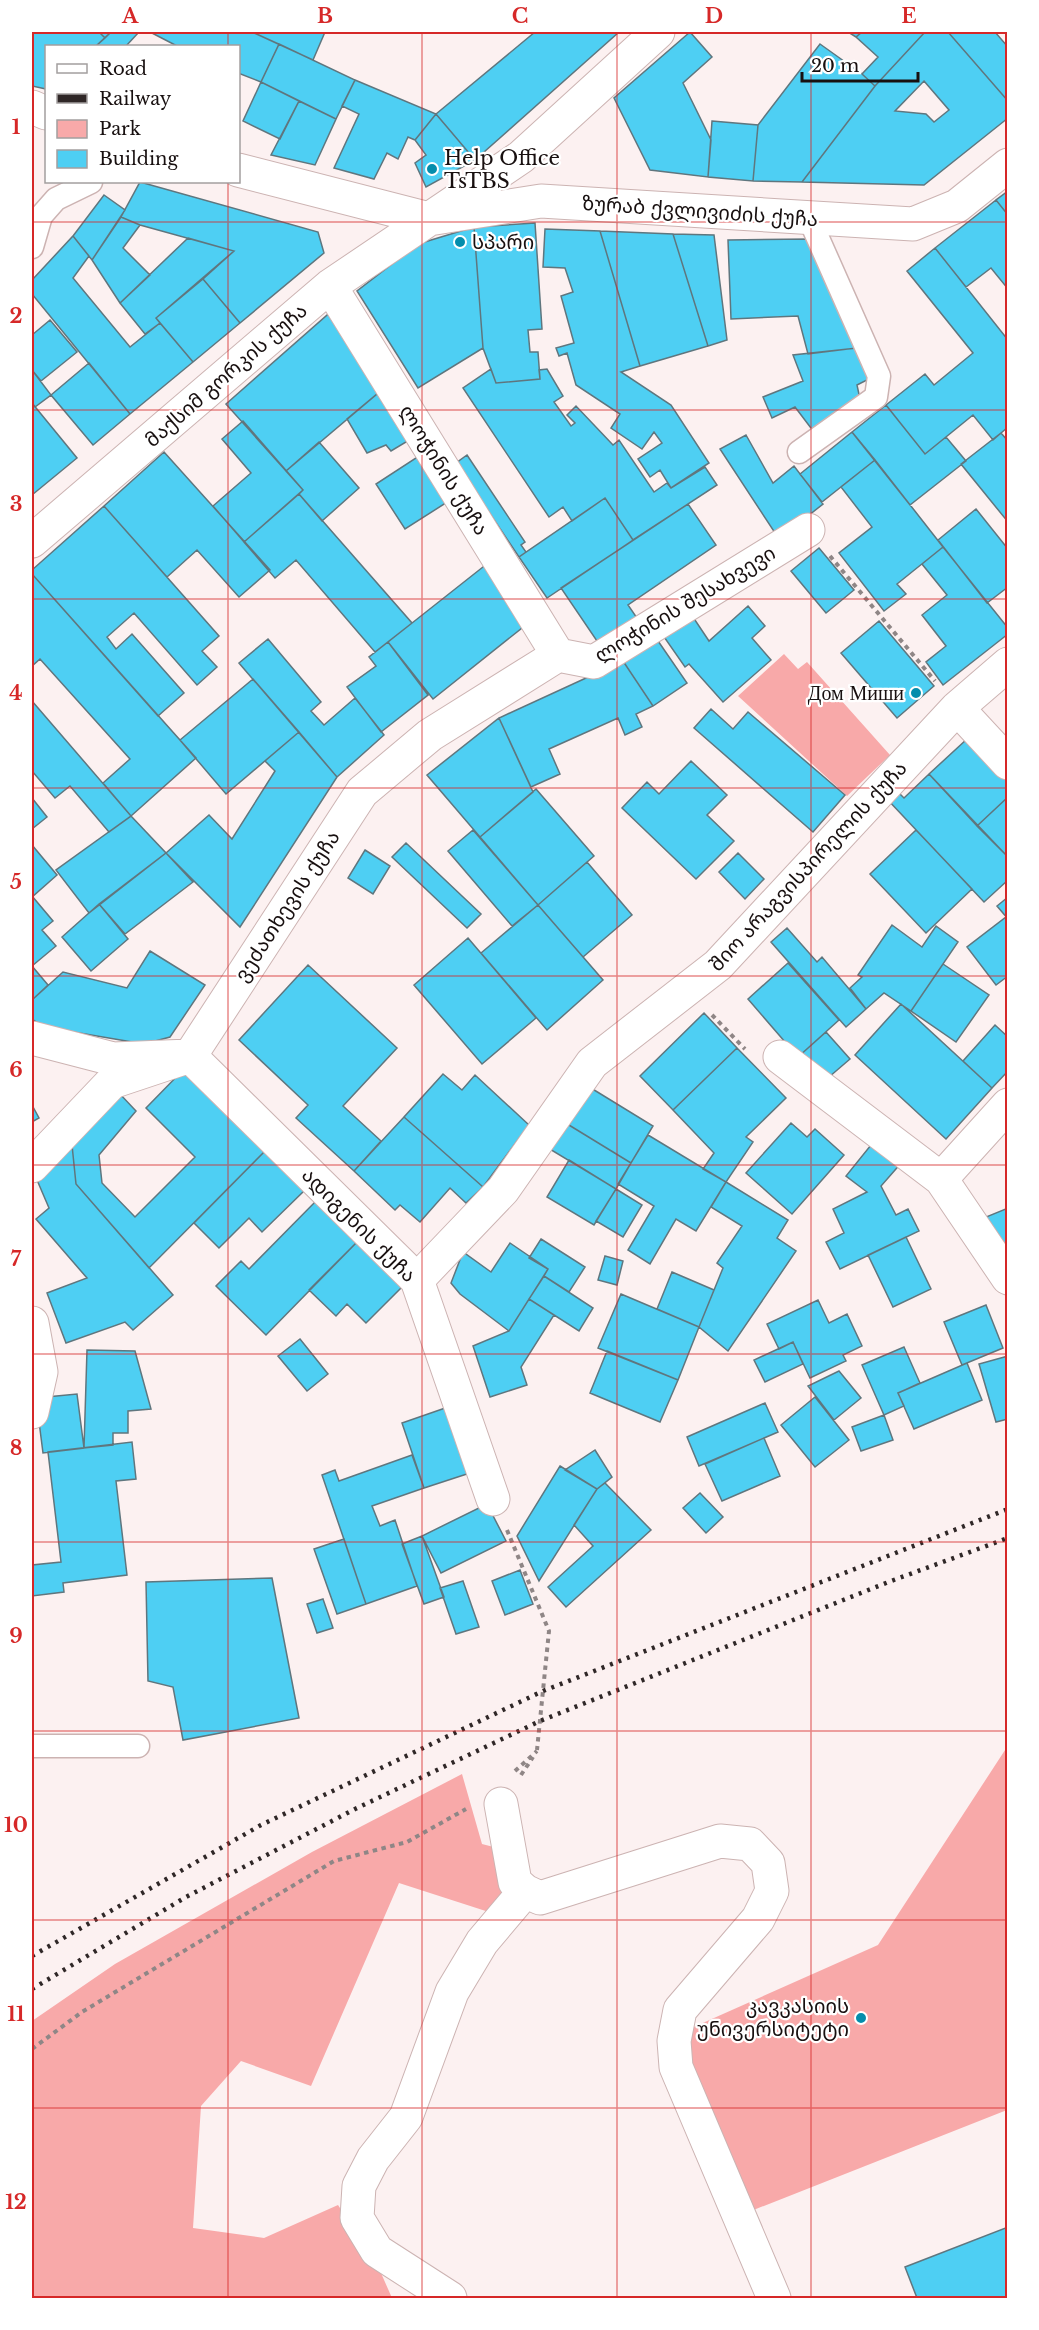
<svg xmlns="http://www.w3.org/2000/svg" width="1039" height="2330" viewBox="0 0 1039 2330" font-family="'Libre Baskerville','Noto Sans Georgian',serif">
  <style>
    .green { fill: #f8a9a9 }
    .building { fill: #4ecff3; stroke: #5f767e; stroke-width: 1.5; fill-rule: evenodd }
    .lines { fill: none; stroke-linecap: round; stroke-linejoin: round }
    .service-casing { stroke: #ccb3b2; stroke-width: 25 }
    .minor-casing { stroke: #ccb3b2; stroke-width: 35 }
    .path { stroke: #8f8686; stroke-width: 4; stroke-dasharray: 4.5 4.5; stroke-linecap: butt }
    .service { stroke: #fff; stroke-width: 22 }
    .minor { stroke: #fff; stroke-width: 33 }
    .rail { stroke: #2f2727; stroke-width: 4.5; stroke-dasharray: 3 6; stroke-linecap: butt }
    .grid { fill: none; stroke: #d62828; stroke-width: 1.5; stroke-opacity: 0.55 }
    .poi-dot { fill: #048dac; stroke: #fff; stroke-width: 2 }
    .labels { text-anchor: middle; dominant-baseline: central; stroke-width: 4.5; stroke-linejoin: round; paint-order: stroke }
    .poi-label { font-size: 20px; fill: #181010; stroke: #fff; text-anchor: start }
    .street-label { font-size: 20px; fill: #181010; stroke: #fff }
    .neatline { fill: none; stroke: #d62828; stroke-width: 2 }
    .grid-label { font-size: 20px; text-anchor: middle; font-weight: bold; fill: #d62828 }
  </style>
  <rect width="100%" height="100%" fill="#fcf1f1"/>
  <path class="green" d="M784 654 798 669 807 662 890 755 847 796 738 696Z
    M1007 1747V2110L751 2211 678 2034 878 1945Z
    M462 1774 482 1844 520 1854 495 1914 399 1883 311 2086 241 2061 201 2106 193 2228 264 2238 338 2205 377 2264 392 2298H32V2021L115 1964 312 1852Z"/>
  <path class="building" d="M32 32H99L105 38 96 46H46V89L32 86Z
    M99 32H111L105 38Z
    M111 32H139L126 46H96Z
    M150 32H252L279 44 261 82 238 73V46H177Z
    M252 32H325L313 60Z
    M535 32H619L475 160 436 114Z
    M690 32 712 57 683 83 711 140 708 177 650 170 614 98Z
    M848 32H862L856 37Z
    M862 32H925L875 86 862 74 878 57 856 37Z
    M925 32H948L1008 101V118L924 185 802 182 875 86ZM924 81 949 110 934 122 926 114 895 111Z
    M948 32H995L1008 47V101Z
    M279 44 355 80 336 119 261 82Z
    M820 44 862 74 875 86 802 182 753 181 758 125Z
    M355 80 436 114 415 140 408 137 398 159 387 153 374 179 334 168 359 114 342 106Z
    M261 82 299 101 280 139 243 121Z
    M299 101 336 119 315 165 271 155Z
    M436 114 475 160 426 187 415 163 426 155 415 140Z
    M712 121 758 125 753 181 708 177Z
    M140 182 318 232 324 253 240 323 203 279 234 251 140 225 121 217Z
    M1008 191V215L996 200Z
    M104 195 125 210 92 260 73 236Z
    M996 200 1008 215V289L991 268 966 287 935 248Z
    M121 217 140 225 123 248 150 275 120 303 92 260Z
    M535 223 542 329 528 330 530 352H538L540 379 496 383 483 348 474 227Z
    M474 227 483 348 418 388 357 291 418 244Z
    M545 229 600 231 640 366 621 372 671 405 709 463 671 488 660 470 650 477 638 459 662 443 654 432 642 449 611 428 620 414 576 385 567 353 559 356 556 348 574 343 561 296 573 292 565 268 543 267Z
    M600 231 673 234 708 346 640 366Z
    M673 234 714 235 727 340 708 346Z
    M73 236 89 256 73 278 130 347 160 323 193 362 130 414 32 294V280Z
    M188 238 234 251 156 318 160 323 145 334 120 303Z
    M810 239 857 348 808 354 798 316 731 319 728 240Z
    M935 248 1008 340V427L993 440 973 415 925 454 886 405 925 374 934 385 973 353 907 271Z
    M203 279 240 323 193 362 156 318Z
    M334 309 384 388 286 471 226 404Z
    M50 320 77 352 41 381 32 370V335Z
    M857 348 871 378 857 385 861 404 814 432 795 407 772 418 763 397 803 381 793 355Z
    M89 363 130 414 93 445 51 395Z
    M491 369 496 383 540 379 539 370 547 369 563 396 554 402 571 426 575 423 567 415 576 406 613 445 619 440 654 492 667 483 671 488 705 467 717 485 633 540 605 498 572 521 563 507 549 517 463 388Z
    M32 370 51 395 35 407 32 403Z
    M384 388 416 436 391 451 386 445 367 453 347 419Z
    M32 403 77 458 32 495Z
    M886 405 925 454 946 437 966 461 910 505 852 432Z
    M243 421 303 490 244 542 213 506 251 473 222 439Z
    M852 432 875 460 822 502 800 474Z
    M1001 433 1008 441V522L961 464Z
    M746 435 773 483 794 466 823 504 779 539 720 449Z
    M319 442 359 488 322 521 299 494 303 490 286 471Z
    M164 452 270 570 239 597 197 550 167 577 104 506Z
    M422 454 452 499 405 529 376 484Z
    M467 455 525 542 521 545 526 552 519 557 456 463Z
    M875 460 943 547 897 584 906 594 884 611 839 553 872 527 841 487Z
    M299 494 412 623 375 652 296 560 275 578 244 542Z
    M605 498 633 540 547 598 519 557Z
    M688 504 716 545 628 605 637 618 599 644 561 588Z
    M104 506 219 636 202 651 217 667 197 685 134 613 107 637 116 649 132 634 184 693 158 716 32 574V570Z
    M976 509 1008 549V587L987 603 938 540Z
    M943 547 1008 628V634L943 685 926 662 946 646 922 615 947 595 922 564Z
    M819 548 854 590 826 613 791 571Z
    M488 563 527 624 433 699 388 642Z
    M32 574 196 758 131 816 103 783 130 759 40 659 32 666Z
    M748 606 765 626 752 638 771 660 723 702 689 664 685 667 662 634 691 614 709 641Z
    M879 621 934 686 897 718 841 653Z
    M656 638 687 683 653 706 623 661Z
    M268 639 321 702 311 711 324 725 355 698 384 735 337 777 239 663Z
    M388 642 428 695 381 732 347 687 376 666 369 657Z
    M623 661 653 706 636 714 642 727 625 735 618 718 549 749 560 774 531 787 499 718Z
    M253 679 299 732 226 794 180 740Z
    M32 701 131 816 109 832 70 786 55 798 32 771Z
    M711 709 733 729 748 712 845 795 813 832 694 728Z
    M499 718 533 792 480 837 427 775Z
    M299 732 337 777 240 927 166 853 209 815 232 839 275 771 265 761Z
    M967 739 1008 782V797L977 826 929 774Z
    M691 761 727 795 707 815 734 841 696 879 622 808 647 782 659 794Z
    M929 774 1008 857V880L984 902 887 799 896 790 904 798Z
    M536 789 594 856 538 905 480 837Z
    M1008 797V857L977 826Z
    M32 798 47 817 32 829Z
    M131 816 166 853 89 913 56 870Z
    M473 830 538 905 512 926 448 851Z
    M916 830 972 889 926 933 870 874Z
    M406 843 481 914 467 928 392 857Z
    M32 845 57 875 32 897Z
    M365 850 390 866 373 894 348 878Z
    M166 853 193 882 125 934 99 904Z
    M738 853 764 879 745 899 719 872Z
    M587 862 632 915 583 957 538 905Z
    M32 896 53 921 42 930 56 946 32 966 48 985 32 1000Z
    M1008 897V919L997 906Z
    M99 904 128 939 91 971 62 937Z
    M538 905 603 980 547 1030 481 953Z
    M1006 917 1008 976 996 985 967 947Z
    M892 925 922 947 936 926 958 942 911 1011 884 993 866 1009 850 988 862 977 858 975Z
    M787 928 817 962 822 957 866 1009 846 1027 771 942Z
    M468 938 536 1018 482 1064 414 985Z
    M150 951 205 985 170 1037 144 1044 44 1027 32 1019V1000L63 972 127 988Z
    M788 963 839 1020 798 1057 748 999Z
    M943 964 989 995 956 1042 911 1011Z
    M308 965 397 1048 343 1106 381 1141 354 1171 296 1118 308 1105 239 1040Z
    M901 1004 992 1088 946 1139 855 1055Z
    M704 1013 737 1048 673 1110 640 1076Z
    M995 1025 1008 1037V1071L992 1088 963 1061Z
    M826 1032 850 1059 822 1083 798 1057Z
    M737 1048 786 1098 746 1137 753 1142 726 1182 703 1169 714 1153 673 1110Z
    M185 1068 266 1150 149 1268 76 1184 72 1145 120 1094 136 1111 99 1155 102 1183 135 1217 195 1157 146 1108Z
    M443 1074 462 1090 475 1075 529 1125 483 1187 404 1117Z
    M586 1085 653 1126 631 1163 564 1122Z
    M32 1105 39 1118 32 1122Z
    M404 1117 483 1187 466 1203 450 1188 420 1222 400 1205 395 1210 354 1171Z
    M564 1122 631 1163 616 1189 548 1148Z
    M791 1123 807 1137 815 1129 844 1155 792 1214 746 1173Z
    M648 1135 726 1182 696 1231 676 1219 650 1264 628 1250 654 1206 618 1184Z
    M875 1140 902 1162 881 1186 896 1215 908 1209 919 1231 840 1269 826 1242 844 1233 833 1209 867 1192 846 1176Z
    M72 1145 76 1184 173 1295 133 1330 125 1322 66 1343 47 1293 87 1278 36 1219 49 1208 34 1173Z
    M266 1150 306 1189 262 1232 249 1218 219 1248 194 1223Z
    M569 1160 616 1189 594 1225 547 1197Z
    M726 1182 788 1220 777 1238 796 1251 728 1351 699 1327 723 1268 717 1263 742 1226 711 1207Z
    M616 1189 642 1205 623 1237 596 1221Z
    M316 1201 357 1242 266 1335 216 1286 241 1261 249 1269Z
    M1008 1208V1256L986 1217Z
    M906 1237 931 1289 893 1307 868 1255Z
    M541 1239 585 1267 569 1292 544 1276 548 1269 529 1258Z
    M357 1242 402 1287 366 1323 347 1304 336 1316 309 1290Z
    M510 1243 548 1269 509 1331 460 1294 451 1283 463 1252 491 1272Z
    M605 1256 623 1261 617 1285 598 1280Z
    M672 1272 714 1290 699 1327 657 1309Z
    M544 1276 593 1308 579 1331 529 1299Z
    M621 1294 699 1327 678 1380 598 1348Z
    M529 1299 554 1315 521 1367 527 1385 490 1397 473 1346 509 1331Z
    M818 1300 829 1323 847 1314 862 1346 843 1355 846 1361 810 1378 793 1342 779 1349 767 1324Z
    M986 1305 1003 1348 962 1365 944 1322Z
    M300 1339 328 1374 307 1391 278 1356Z
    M793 1342 803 1364 765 1382 754 1360Z
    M904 1347 920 1383 898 1393 904 1406 884 1415 862 1365Z
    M87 1350 135 1351 151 1409 128 1411V1433H113V1445L84 1448Z
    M607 1351 678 1380 660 1422 590 1393Z
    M1008 1356V1419L996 1422 979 1364Z
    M967 1363 982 1400 914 1429 898 1393Z
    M839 1371 861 1398 834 1420 808 1386Z
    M77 1394 84 1448 43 1453 36 1398Z
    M815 1397 849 1440 815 1467 781 1425Z
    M765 1403 778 1432 699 1466 687 1437Z
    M451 1406 473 1472 424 1488 402 1423Z
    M884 1415 893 1440 861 1451 852 1427Z
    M764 1438 780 1476 722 1501 705 1464Z
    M132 1442 136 1479 116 1481 127 1575 63 1583 64 1592 32 1596V1565L61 1562 48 1452Z
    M595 1450 612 1477 597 1489 565 1470Z
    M412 1455 424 1488 372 1506 380 1526 395 1520 417 1586 366 1604 322 1475 335 1470 339 1481Z
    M560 1466 597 1489 539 1581 517 1536Z
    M605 1483 651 1530 566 1607 548 1587 593 1546 574 1525 597 1489Z
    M700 1493 723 1517 706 1533 683 1508Z
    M487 1504 506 1541 441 1573 422 1536Z
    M422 1536 444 1597 424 1604 402 1544Z
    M344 1539 366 1604 337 1614 314 1549Z
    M520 1570 533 1604 505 1615 492 1581Z
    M272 1578 299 1718 183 1740 173 1687 148 1681 146 1582Z
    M463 1581 479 1627 456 1634 440 1588Z
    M323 1599 333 1628 317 1633 307 1604Z
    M1008 2227V2298H917L905 2267Z"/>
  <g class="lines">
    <g class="service-casing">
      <path id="service" d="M32 247 41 216 56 199 91 182
        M799 452 876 397 879 376 809 218
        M32 1746H138"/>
    </g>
    <g class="minor-casing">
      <path id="minor" d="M32 107 46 113
        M238 170 429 219 541 201 913 224 957 206 1008 165
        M330 286 558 655
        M32 541 330 286 521 157 658 32
        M558 655 594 662 808 530
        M957 708 1008 763
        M32 1038 113 1059 190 1056 417 1280 493 1499
        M780 1057 941 1179 1008 1105
        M32 1166 112 1082 190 1056 362 792 430 735 558 655
        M941 1179 1008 1278
        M417 1280 503 1190 592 1063 718 965 957 708 1008 664
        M32 1323 41 1372 32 1412
        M501 1804 515 1882 525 1891 540 1898 720 1841 750 1844 768 1863 772 1891 758 1919 680 2010 674 2041 676 2067 774 2298
        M450 2298 377 2251 357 2218 359 2186 373 2159 406 2117 452 1992 482 1942 525 1891"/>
    </g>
    <path class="path" d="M830 556 935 681
      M712 1015 745 1049
      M507 1530 549 1631 537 1750
      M515 1771 537 1751
      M521 1775 533 1757
      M32 2049 82 2012 334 1861 407 1842 466 1809"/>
    <use href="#service" class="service"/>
    <use href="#minor" class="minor"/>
    <path class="rail" d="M32 1956 261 1825 543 1691 1008 1509
      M32 1989 186 1897 355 1809 540 1721 891 1581 1008 1538"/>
  </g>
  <path class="grid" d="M228 32V46M422 32V2298M617 32V2298M811 32V2298M228 182V2298M32 222H1008M32 410H1008M32 599H1008M32 788H1008M32 976H1008M32 1165H1008M32 1354H1008M32 1542H1008M32 1731H1008M32 1920H1008M32 2108H1008"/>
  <g class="poi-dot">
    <circle cx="432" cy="169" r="6"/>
    <circle cx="460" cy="242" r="6"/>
    <circle cx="916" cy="693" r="6"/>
    <circle cx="861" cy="2018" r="6"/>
  </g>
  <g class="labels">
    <g class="poi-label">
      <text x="444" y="158">Help Office<tspan x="444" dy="23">TsTBS</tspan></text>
      <text x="472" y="242">სპარი</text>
      <text x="904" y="693" text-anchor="end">Дом Миши</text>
      <text x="849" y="2006" text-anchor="end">კავკასიის<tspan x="849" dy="23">უნივერსიტეტი</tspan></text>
    </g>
    <g class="street-label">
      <text transform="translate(700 211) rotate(4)">ზურაბ ქვლივიძის ქუჩა</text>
      <text transform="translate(226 375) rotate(-41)">მაქსიმ გორკის ქუჩა</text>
      <text transform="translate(444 470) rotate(58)">ლოჭინის ქუჩა</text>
      <text transform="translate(685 604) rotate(-31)">ლოჭინის შესახვევი</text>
      <text transform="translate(808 866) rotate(-47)">შიო არაგვისპირელის ქუჩა</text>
      <text transform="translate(287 906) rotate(-57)">ვეძათხევის ქუჩა</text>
      <text transform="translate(359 1225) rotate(45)">ადიგენის ქუჩა</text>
    </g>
  </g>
  <rect width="1039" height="2330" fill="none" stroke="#ffffff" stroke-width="66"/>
  <rect x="45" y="45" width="195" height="138" fill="#ffffff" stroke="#a39f9f" stroke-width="1.5"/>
  <rect x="57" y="64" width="30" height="9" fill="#ffffff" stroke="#a39f9f" stroke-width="1.5"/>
  <text x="99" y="75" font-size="18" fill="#181010">Road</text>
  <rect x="57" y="94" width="30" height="9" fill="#2f2727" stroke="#a39f9f" stroke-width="1.5"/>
  <text x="99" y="105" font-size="18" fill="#181010">Railway</text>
  <rect x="57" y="120" width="30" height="18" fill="#f8a9a9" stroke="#a39f9f" stroke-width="1.5"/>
  <text x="99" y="135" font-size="18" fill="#181010">Park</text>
  <rect x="57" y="150" width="30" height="18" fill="#4ecff3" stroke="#a39f9f" stroke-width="1.5"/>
  <text x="99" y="165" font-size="18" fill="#181010">Building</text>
  <path d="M802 72v9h116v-9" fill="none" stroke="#181010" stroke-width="3"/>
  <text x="811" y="72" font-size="18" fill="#181010" stroke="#ffffff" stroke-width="4.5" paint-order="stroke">20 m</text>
  <rect x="33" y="33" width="973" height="2264" class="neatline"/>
  <g class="grid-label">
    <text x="130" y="23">A</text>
    <text x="325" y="23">B</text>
    <text x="520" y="23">C</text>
    <text x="714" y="23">D</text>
    <text x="909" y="23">E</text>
    <text x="16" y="134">1</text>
    <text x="16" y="323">2</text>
    <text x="16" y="511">3</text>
    <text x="16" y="700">4</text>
    <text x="16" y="889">5</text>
    <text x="16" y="1077">6</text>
    <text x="16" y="1266">7</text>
    <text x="16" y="1455">8</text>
    <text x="16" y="1643">9</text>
    <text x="16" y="1832">10</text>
    <text x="16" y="2021">11</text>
    <text x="16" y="2209">12</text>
  </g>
</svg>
